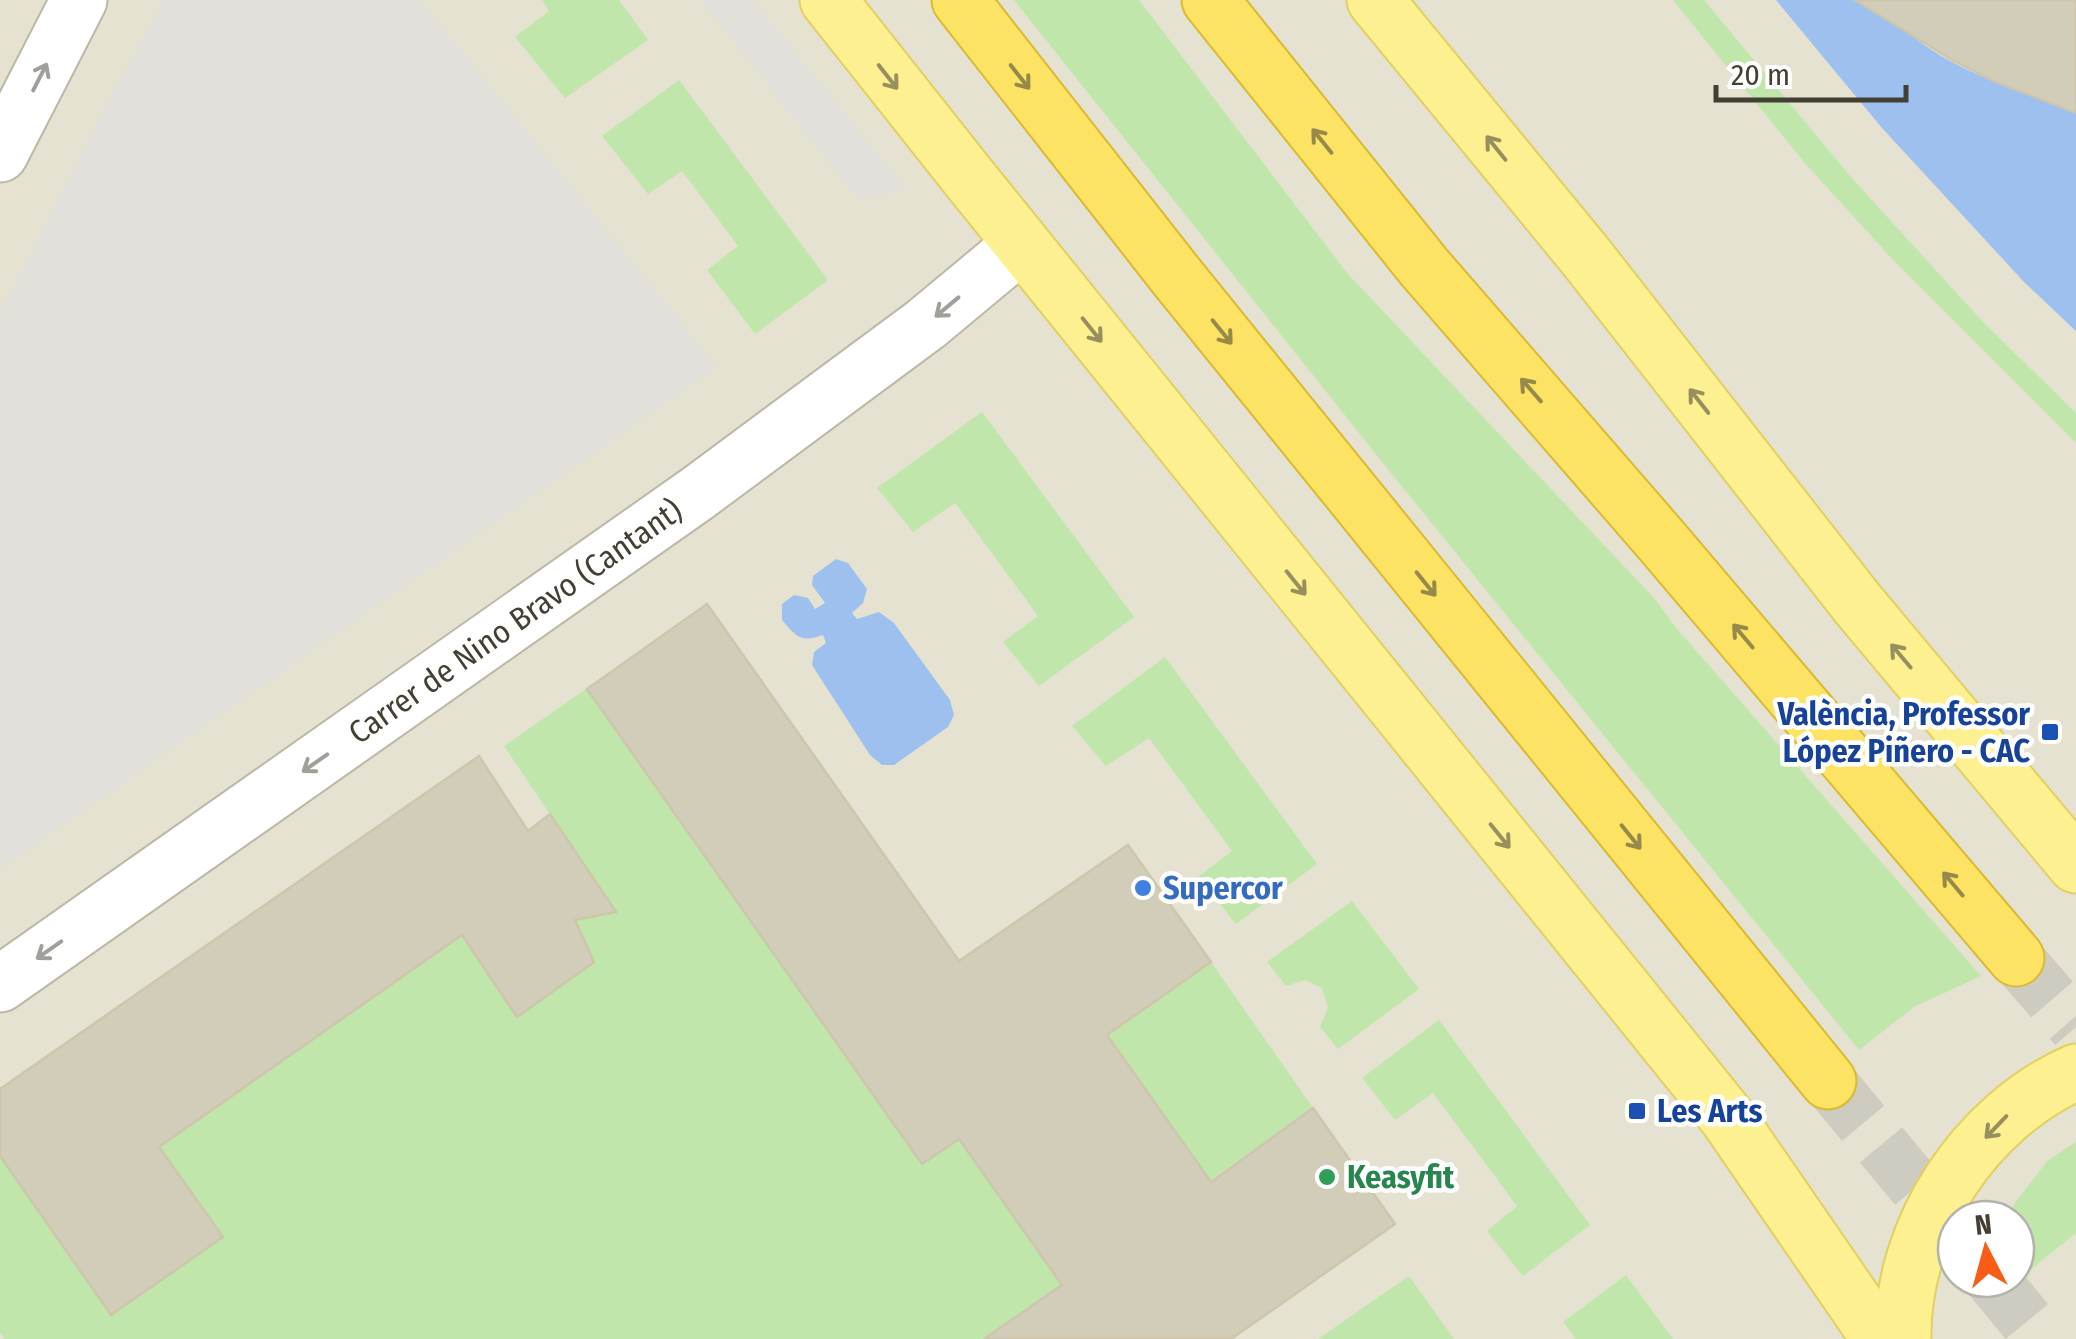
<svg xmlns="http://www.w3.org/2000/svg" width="2076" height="1339" viewBox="0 0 2076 1339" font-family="'Fira Sans Condensed',sans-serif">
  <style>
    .residential { fill: #e5e2d1; fill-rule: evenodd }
    .green { fill: #c1e6ab }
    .parking { fill: #e1e0db }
    .water { fill: #9ec0ee }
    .building { fill: #d2cdb8; stroke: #cdc6ac; stroke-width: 2.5 }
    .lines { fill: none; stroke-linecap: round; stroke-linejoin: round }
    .highway-tunnel { stroke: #ceccc0; stroke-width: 55; stroke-dasharray: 55 28; stroke-linecap: butt }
    .minor-casing { stroke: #bcb8a6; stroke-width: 59 }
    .major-casing { stroke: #e1d061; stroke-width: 59 }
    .highway-casing { stroke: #dab933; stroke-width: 59 }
    .minor { stroke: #fff; stroke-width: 55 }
    .major { stroke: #fdf090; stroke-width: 55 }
    .highway { stroke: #fce363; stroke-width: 55 }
    .oneway { stroke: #a19f99 }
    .oneway2 { stroke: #978f5d }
    .oneway3 { stroke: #968949 }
    .transit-dot { fill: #1a4fb4; stroke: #fff; stroke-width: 4 }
    .shop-dot { fill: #3f7fe0; stroke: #fff; stroke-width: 4 }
    .leisure-dot { fill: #2e9e5b; stroke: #fff; stroke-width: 4 }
    .labels { text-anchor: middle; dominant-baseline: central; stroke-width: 9; stroke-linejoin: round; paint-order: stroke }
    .street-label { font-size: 32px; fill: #433f33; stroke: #fff }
    .transit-label { font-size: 32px; font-weight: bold; fill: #164399; stroke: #fff; text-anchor: end }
    .shop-label { font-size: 32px; font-weight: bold; fill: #366cbe; stroke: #fff; text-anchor: start }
    .leisure-label { font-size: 32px; font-weight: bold; fill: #27864d; stroke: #fff; text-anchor: start }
  </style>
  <rect width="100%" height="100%" fill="#f1efe3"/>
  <path class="residential" d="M0 0H2076V1339H0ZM1956 1219H2016V1279H1956Z"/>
  <path class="green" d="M542 0H619L648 40 565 98 515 37 549 11Z
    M1014 0H1139L1347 273 1654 598 1677 629 1981 976 1914 1007 1859 1050 1391 473Z
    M1673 0H1704L1850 176 1982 321 2076 413V443L1895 262 1803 161Z
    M679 80 828 280 755 334 707 270 738 246 682 171 648 194 602 136Z
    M982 412 1134 617 1039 686 1003 642 1038 616 955 503 913 532 877 488Z
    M1165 657 1317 864 1236 924 1198 877 1232 851 1149 738 1106 766 1072 726Z
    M586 689 922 1164 1211 962 1313 1108 1027 1309 1047 1339H5L0 1333V1156L112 1315 223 1237 159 1146 461 935 517 1016 575 920 615 911 504 746Z
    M1352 901 1419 989 1338 1049 1320 1027 1328 1008 1322 988 1305 980 1286 986 1267 962Z
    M1439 1020 1590 1225 1523 1276 1487 1231 1517 1206 1433 1093 1395 1120 1362 1078Z
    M2076 1142V1233L1992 1301 1985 1297 1988 1279H2016V1219H2006L2015 1203 2047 1161Z
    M1626 1275 1673 1339H1576L1563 1322Z
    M1409 1276 1454 1339H1318Z"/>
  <path class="parking" d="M164 0H420L717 367 0 869V313L109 100Z
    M701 0H752L907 190 858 199Z"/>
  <path class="water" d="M1776 0H1876C1889 13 1902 27 1916 39 1962 74 2022 92 2076 112V331L2025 283 1882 128Z
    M836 559 848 563 867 589 863 603 852 613 857 619 879 612 894 623 950 700 954 715 948 727 894 765H882L870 755 812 665 814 652 826 643 823 635C800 643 797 637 782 620V604L794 595 808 598 815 609 825 603 812 585 813 576Z"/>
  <path class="building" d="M1855 0H2076V113L1996 82 1950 59Z
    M707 604 959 961 1128 845 1211 962 1107 1035 1211 1182 1313 1108 1395 1224 1231 1339H984L1062 1285 959 1139 922 1164 587 689Z
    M479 756 528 831 550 814 616 912 575 920 594 962 517 1017 462 935 159 1147 223 1237 111 1315 0 1156V1089Z"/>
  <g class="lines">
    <path class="highway-tunnel" d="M2016 958 2076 1027
      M1828 1081 1956 1235
      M1992 1279 2041 1339"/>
    <g class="minor-casing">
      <g id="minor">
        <path d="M0 154 79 0"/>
        <path id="s1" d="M0 984 698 493 926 324 1022 244"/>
      </g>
    </g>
    <g class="major-casing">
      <path id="major" d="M828 0 969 178 1727 1117 1880 1339
        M1375 0 1587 258 1857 603 2076 865
        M1903 1339C1901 1228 1975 1117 2076 1072"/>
    </g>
    <g class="highway-casing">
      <path id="highway" d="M960 0 1177 277 1828 1081
        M1210 0 1424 267 1660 539 2016 958"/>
    </g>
    <use href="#minor" class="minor"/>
    <use href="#major" class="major"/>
    <use href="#highway" class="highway"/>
  </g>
  <defs><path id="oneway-shaft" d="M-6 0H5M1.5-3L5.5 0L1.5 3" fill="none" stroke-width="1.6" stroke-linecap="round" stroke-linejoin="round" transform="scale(2.5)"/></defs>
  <g class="oneway">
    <use href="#oneway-shaft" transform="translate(40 77) rotate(-63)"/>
    <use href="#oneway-shaft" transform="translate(947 307) rotate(140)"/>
    <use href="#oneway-shaft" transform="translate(315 763) rotate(145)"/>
    <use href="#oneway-shaft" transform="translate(49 950) rotate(145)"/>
  </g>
  <g class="oneway2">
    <use href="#oneway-shaft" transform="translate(888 77) rotate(52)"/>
    <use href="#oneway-shaft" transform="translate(1496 148) rotate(-129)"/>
    <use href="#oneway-shaft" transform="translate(1092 330) rotate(51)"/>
    <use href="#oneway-shaft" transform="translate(1699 401) rotate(-128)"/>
    <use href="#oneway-shaft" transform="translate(1296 583) rotate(51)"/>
    <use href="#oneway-shaft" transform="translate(1901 656) rotate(-130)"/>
    <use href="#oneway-shaft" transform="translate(1500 836) rotate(51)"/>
    <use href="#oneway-shaft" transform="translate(1996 1127) rotate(134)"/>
  </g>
  <g class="oneway3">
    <use href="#oneway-shaft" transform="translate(1020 77) rotate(52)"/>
    <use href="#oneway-shaft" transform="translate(1322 141) rotate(-129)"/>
    <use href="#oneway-shaft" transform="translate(1222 332) rotate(51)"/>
    <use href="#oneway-shaft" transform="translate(1531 390) rotate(-131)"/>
    <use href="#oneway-shaft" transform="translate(1426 584) rotate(51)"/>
    <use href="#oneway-shaft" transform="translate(1743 636) rotate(-130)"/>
    <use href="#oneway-shaft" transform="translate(1631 837) rotate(51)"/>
    <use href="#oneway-shaft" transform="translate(1953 884) rotate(-130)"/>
  </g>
  <g class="transit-dot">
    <rect x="2040" y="722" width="20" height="20" rx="5"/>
    <rect x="1627" y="1101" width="20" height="20" rx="5"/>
  </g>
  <circle class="shop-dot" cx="1143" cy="888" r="10"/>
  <circle class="leisure-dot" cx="1327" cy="1177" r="10"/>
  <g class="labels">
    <g class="street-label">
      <text stroke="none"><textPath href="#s1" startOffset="630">Carrer de Nino Bravo (Cantant)</textPath></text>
    </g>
    <g class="transit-label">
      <text x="2030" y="714">València, Professor<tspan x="2030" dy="37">López Piñero - CAC</tspan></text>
      <text x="1657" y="1111" text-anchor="start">Les Arts</text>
    </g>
    <g class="shop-label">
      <text x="1163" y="888">Supercor</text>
    </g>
    <g class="leisure-label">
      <text x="1347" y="1177">Keasyfit</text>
    </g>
  </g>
  <g transform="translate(1986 1249) rotate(354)"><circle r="48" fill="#ffffff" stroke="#b4b2ad" stroke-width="2.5"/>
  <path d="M0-8L18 38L0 25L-18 38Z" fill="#f75d14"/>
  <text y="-15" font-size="28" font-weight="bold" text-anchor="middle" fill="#433f33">N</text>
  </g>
  <path d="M1716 85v15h190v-15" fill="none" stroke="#433f33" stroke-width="5"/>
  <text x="1731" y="85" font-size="30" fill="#433f33" stroke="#ffffff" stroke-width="8" paint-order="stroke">20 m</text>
</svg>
